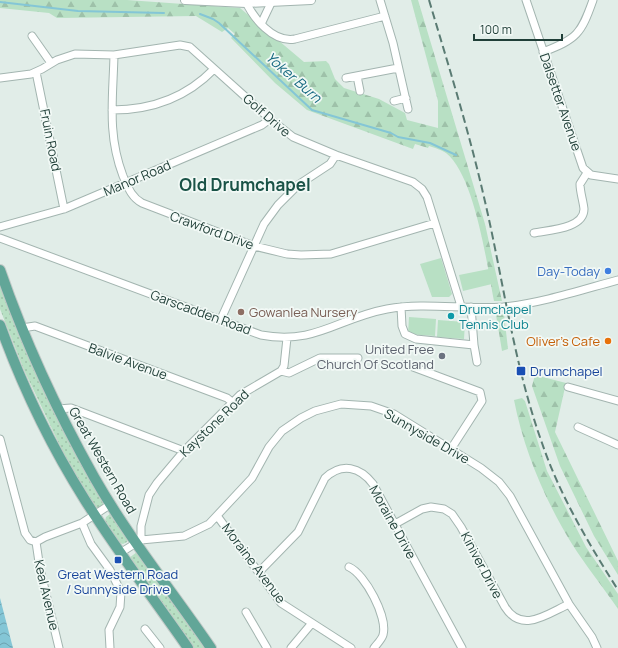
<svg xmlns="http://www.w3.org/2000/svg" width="618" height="648" viewBox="0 0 618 648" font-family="Manrope,sans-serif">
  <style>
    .grass { fill: url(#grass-dots) }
    .forest { fill: url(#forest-firs) }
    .park { fill: #b8e0c4 }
    .water { fill: url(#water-waves) }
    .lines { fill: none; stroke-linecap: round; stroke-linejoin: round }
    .stream { stroke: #84c6d6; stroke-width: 2 }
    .minor-casing { stroke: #a3b5b0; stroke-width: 9 }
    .tertiary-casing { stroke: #a3b5b0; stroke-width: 10 }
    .primary-casing { stroke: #c1c9c7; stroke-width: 12 }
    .minor { stroke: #fff; stroke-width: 7 }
    .tertiary { stroke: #fff; stroke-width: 8 }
    .primary { stroke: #62a698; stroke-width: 10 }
    .rail { stroke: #5a7b73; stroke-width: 2; stroke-dasharray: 8 4; stroke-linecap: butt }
    .shop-dot { fill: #3f7fe0; stroke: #f2f9f6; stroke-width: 1.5 }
    .education-dot { fill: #8d6e63; stroke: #f2f9f6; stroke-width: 1.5 }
    .culture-dot { fill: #0f9aa8; stroke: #f2f9f6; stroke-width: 1.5 }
    .food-dot { fill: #e8710a; stroke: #f2f9f6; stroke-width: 1.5 }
    .worship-dot { fill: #6b7280; stroke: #f2f9f6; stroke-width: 1.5 }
    .transit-dot { fill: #1a4fb4; stroke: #f2f9f6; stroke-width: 1.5 }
    .labels { text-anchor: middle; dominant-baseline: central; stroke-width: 3.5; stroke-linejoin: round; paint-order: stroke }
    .street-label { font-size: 13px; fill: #203f38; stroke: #f2f9f6 }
    .shop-label { font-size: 13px; fill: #366cbe; stroke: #f2f9f6; text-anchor: end }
    .culture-label { font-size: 13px; fill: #0d838f; stroke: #f2f9f6; text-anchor: start }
    .education-label { font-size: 13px; fill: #785e54; stroke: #f2f9f6; text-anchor: start }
    .food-label { font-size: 13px; fill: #c56008; stroke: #f2f9f6; text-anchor: end }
    .worship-label { font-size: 13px; fill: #5b616d; stroke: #f2f9f6; text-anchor: end }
    .transit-label { font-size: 13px; fill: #164399; stroke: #f2f9f6; text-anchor: start }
    .water-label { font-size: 14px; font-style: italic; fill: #156980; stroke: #f2f9f6 }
    .district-label { font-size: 17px; font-weight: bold; fill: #1a5347; stroke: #f2f9f6 }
  </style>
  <defs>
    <pattern id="grass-dots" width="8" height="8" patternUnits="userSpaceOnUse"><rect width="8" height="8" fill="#b8e0c4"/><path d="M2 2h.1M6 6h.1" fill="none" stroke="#9ec1a9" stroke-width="1.8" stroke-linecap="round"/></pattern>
    <pattern id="forest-firs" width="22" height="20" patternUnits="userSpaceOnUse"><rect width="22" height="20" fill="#b8e0c4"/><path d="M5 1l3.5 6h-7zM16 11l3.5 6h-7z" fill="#9ec1a9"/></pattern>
    <pattern id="water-waves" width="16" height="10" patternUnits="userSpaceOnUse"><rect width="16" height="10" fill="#84c6d6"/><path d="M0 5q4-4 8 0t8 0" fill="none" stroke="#6ca2af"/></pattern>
  </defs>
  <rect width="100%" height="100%" fill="#e1ede8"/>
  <path class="grass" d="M0 280 42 386 61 427 106 504 99 509 94 507 63 452 24 370 0 309Z
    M110 514 113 515 128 538 127 542 123 544 119 543 105 521 106 517Z
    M137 552 205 648H193L129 558Z"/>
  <path class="forest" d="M0 0H127L240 8 304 62 326 61 329 64 335 79 344 88 379 99 405 113 407 120 438 128V101L411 0H418L485 224 502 301H494C487 265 475 176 446 153 442 150 435 148 429 146L428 148 415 144 413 149 307 110 275 83 231 38 235 34 228 28 222 32 196 16 57 18 49 13 0 8Z
    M504 314 508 349 502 351 496 315Z
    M535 375 566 383 555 432 618 561V575L594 536 560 466 532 386Z
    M522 398 525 401 547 471 586 547 618 594V609C603 587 586 566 572 544 545 500 524 451 514 400Z"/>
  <path class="park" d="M441 258 452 294 449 297H432L420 264Z
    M489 269 492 284 463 291 459 275Z
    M409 317 436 319 435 336 408 334Z
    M438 320 465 322 464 339 437 337Z"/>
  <path class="water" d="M0 598 13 648H0Z"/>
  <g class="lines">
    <path class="stream" d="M0 2 78 11 164 13
      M200 14 213 19 219 23 312 110 391 133 398 137 430 143 456 155"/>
    <g class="minor-casing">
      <path id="minor" d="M245 0C253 18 273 43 295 39L385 16
        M380 0 393 43 408 109
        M526 0 583 168 591 175 618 179
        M262 22 271 3
        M32 36 51 63
        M543 52C577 39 581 34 593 0
        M114 55C113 98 107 134 123 176 128 187 131 197 142 203L254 246 287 254 301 255 331 254 435 223
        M36 72 64 209
        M357 76 360 91
        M0 78 31 74 42 69 57 60 75 54 114 55 180 45 190 47 270 119 293 137 336 155 413 182 422 189 427 197 461 306
        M346 78 398 68
        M394 101 406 98
        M112 110C152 110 186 98 214 69
        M0 227 64 209 262 125 270 119
        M534 233C548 230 584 229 584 209 583 200 580 192 580 184L587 173
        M0 238 261 335C316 345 338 318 387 309 426 302 464 310 503 307 542 303 581 290 618 280
        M401 307 402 326 405 334 416 339 474 345 477 362
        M471 307 474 345
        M221 319 264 224 278 205 298 185 330 164 336 155
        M22 328 35 326 227 398 232 402
        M405 364 480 392 482 401 451 449
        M281 371 284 366 287 338
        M568 387 618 401
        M58 409 71 408 184 451
        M578 427 618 445
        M0 439 25 533 30 540 36 542
        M218 517 281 603 351 648
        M82 523 91 544 110 570 121 592 120 607 109 630 110 648
        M395 524 422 509 431 507 444 509 452 514 461 527 505 607C522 634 547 614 569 604
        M141 540V526L149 495 157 483 184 451 240 395 281 371 289 373 320 358H358
        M36 542 40 569 59 648
        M36 542 45 537 82 523 111 504
        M120 553 141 540 184 536 209 524 252 478 269 447 282 431 301 418 315 411 341 404 371 406 394 414 481 468 499 482 510 496 569 604 592 637 597 648
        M349 567C365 574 388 617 383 635 382 639 377 644 374 648
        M259 572 298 532 325 478C342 462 360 467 373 484L462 648
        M246 612 267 648
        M145 629 160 648
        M291 648 312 623"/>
    </g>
    <g class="tertiary-casing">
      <path id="tertiary" d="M185 0 246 3 311 0"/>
    </g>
    <g class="primary-casing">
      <path id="primary" d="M0 270C25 342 57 411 94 477 128 537 172 591 211 648
        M0 325C22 386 51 446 85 500 117 551 154 599 188 648"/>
    </g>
    <use href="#minor" class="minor"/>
    <use href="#tertiary" class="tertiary"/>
    <use href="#primary" class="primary"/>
    <path class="rail" d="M429 0C448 64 468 128 483 193 503 277 513 362 542 443 560 496 589 544 618 590"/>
  </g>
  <circle class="shop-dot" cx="608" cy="271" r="4"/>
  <circle class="education-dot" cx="241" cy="312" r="4"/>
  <circle class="culture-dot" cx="451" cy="316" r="4"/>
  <circle class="food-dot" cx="608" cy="341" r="4"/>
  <circle class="worship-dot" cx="442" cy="356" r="4"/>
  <g class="transit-dot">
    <rect x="516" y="366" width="10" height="10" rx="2"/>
    <rect x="114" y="556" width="8" height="8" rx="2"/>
  </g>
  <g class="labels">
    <g class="street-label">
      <text transform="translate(561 102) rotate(71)">Dalsetter Avenue</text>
      <text transform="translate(267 115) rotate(41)">Golf Drive</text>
      <text transform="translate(51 140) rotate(79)">Fruin Road</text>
      <text transform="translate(137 178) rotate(-23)">Manor Road</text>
      <text transform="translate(212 230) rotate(20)">Crawford Drive</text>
      <text transform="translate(201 312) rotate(20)">Garscadden Road</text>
      <text transform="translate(128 361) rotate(20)">Balvie Avenue</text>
      <text transform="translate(214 423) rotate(-44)">Kaystone Road</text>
      <text transform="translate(427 436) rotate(30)">Sunnyside Drive</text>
      <text transform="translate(103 460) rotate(60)">Great Western Road</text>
      <text transform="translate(393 522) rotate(61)">Moraine Drive</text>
      <text transform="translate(254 563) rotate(53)">Moraine Avenue</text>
      <text transform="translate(482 565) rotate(62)">Kiniver Drive</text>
      <text transform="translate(47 595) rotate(77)">Keal Avenue</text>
    </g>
    <g class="shop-label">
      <text x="600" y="271">Day-Today</text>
    </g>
    <g class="culture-label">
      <text x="459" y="309">Drumchapel<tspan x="459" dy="15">Tennis Club</tspan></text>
    </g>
    <g class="education-label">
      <text x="249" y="312">Gowanlea Nursery</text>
    </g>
    <g class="food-label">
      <text x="600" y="341">Oliver's Cafe</text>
    </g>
    <g class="worship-label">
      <text x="434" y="349">United Free<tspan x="434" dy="15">Church Of Scotland</tspan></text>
    </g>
    <g class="transit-label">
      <text x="530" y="371">Drumchapel</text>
      <text x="118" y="574" text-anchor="middle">Great Western Road<tspan x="118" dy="15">/ Sunnyside Drive</tspan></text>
    </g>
    <g class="water-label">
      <text transform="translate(294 77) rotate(41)">Yoker Burn</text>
    </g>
    <g class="district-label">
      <text x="245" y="184">Old Drumchapel</text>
    </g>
  </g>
  <path d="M474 34v6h88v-6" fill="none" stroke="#203f38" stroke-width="2"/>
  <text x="480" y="34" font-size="12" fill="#203f38" stroke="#f2f9f6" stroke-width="3" paint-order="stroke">100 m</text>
</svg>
